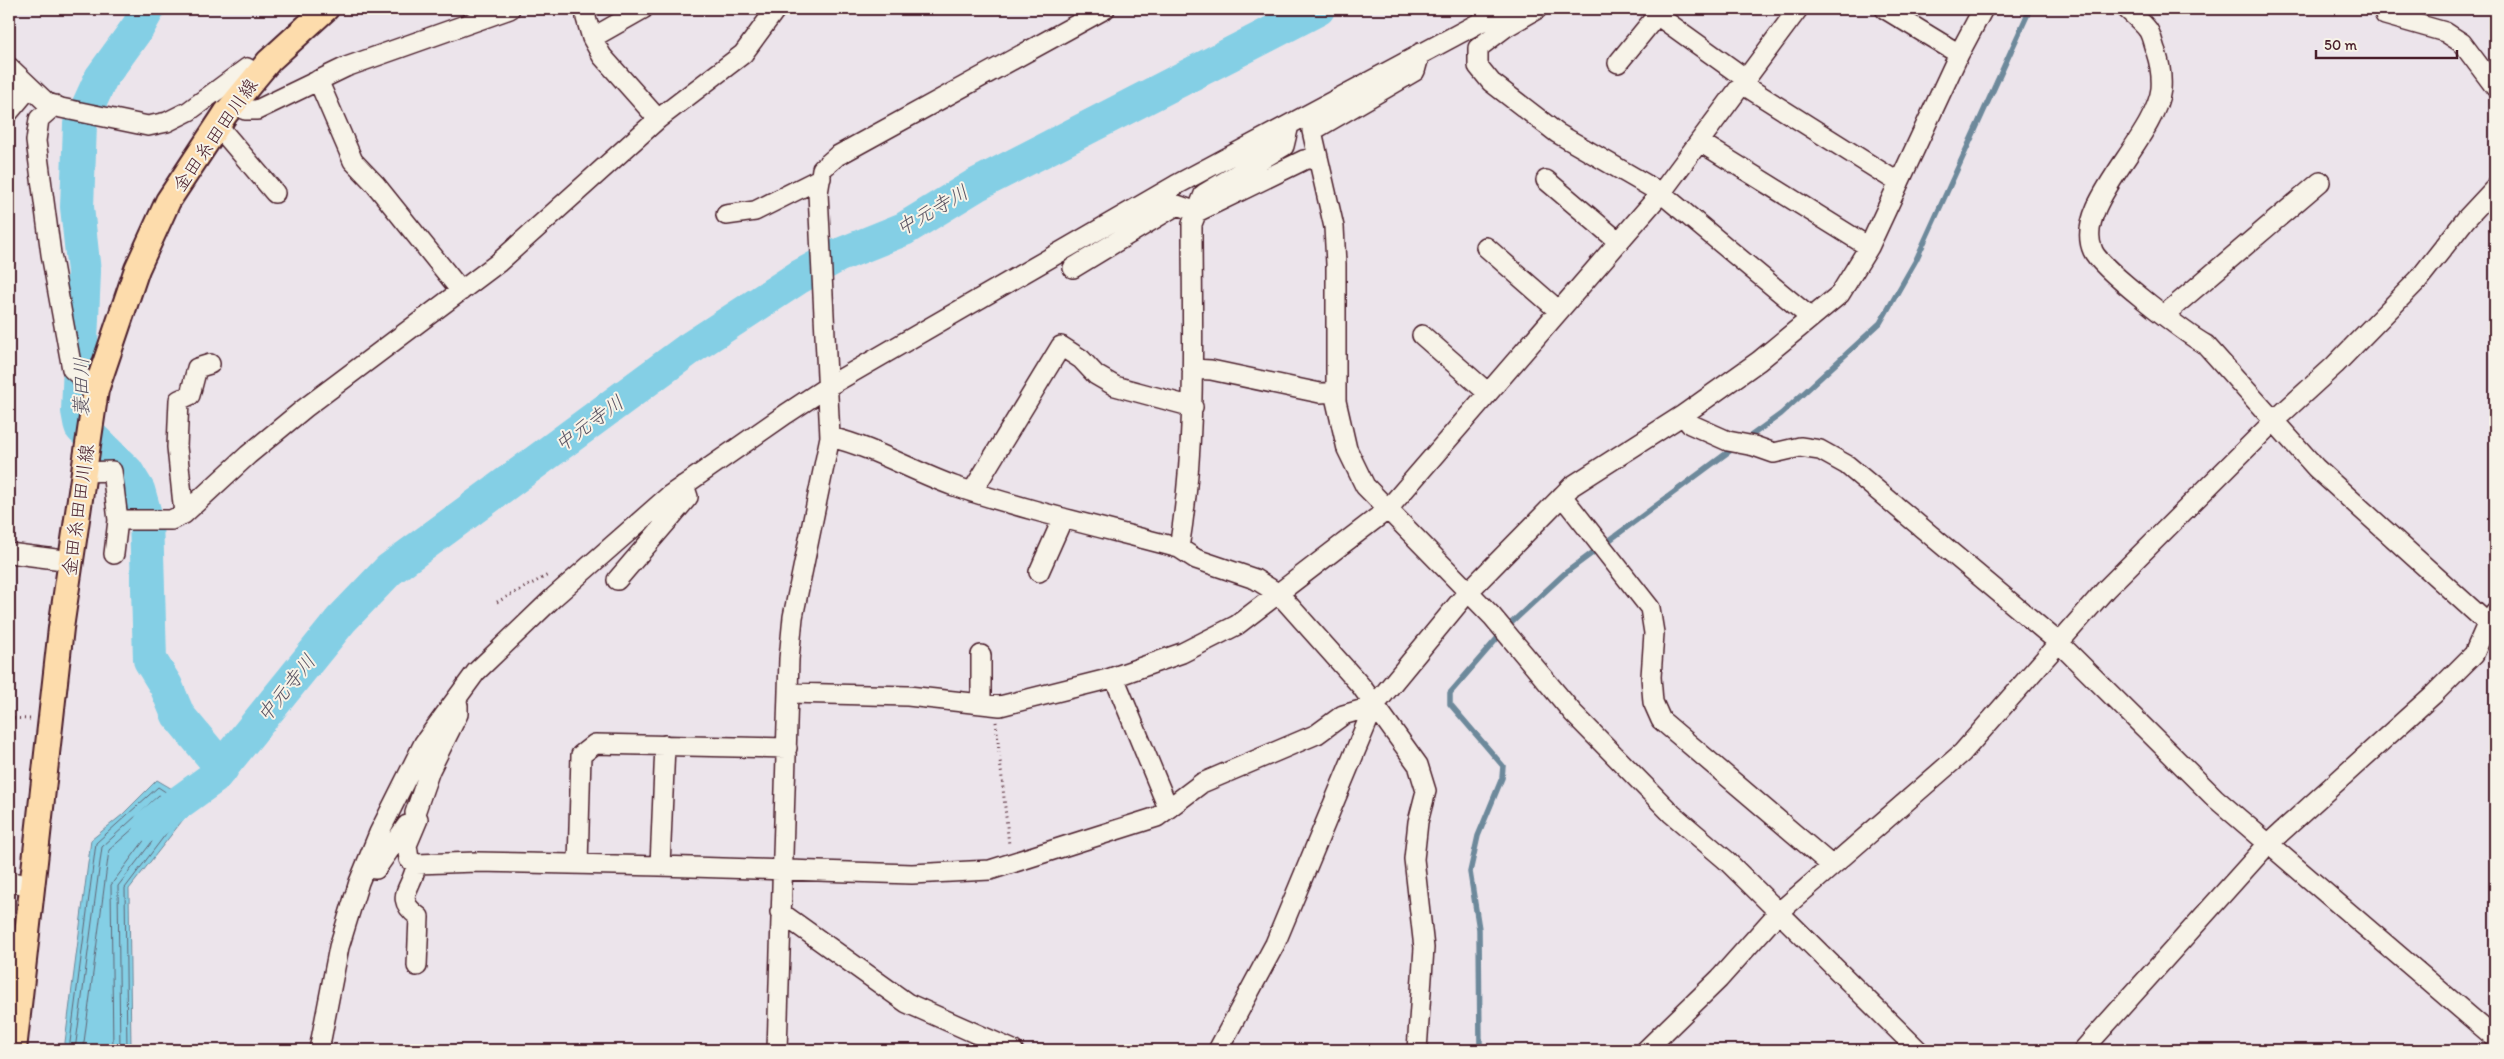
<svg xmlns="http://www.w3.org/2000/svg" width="2504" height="1059" viewBox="0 0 2504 1059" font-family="Itim,'Klee One',sans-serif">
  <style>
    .water { fill: #84cfe5; stroke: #6d899b }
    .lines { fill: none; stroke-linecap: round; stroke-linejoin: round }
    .shore { stroke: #616575; stroke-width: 1 }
    .stream { stroke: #6d899b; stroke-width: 5.5 }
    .river { stroke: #84cfe5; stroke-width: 34 }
    .minor-casing { stroke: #4a1f2b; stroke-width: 22 }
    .major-casing { stroke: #4a1f2b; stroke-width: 28 }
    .path { stroke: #4a1f2b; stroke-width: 3; stroke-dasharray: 1 4; stroke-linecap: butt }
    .minor { stroke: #f7f3e8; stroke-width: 19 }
    .major { stroke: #fddcac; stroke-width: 24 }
    .labels { text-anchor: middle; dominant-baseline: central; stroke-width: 4; stroke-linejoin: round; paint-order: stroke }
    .street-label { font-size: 19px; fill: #4a1f2b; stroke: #f7f3e8 }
    .water-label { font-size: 20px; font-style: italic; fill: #5b5463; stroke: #f7f3e8 }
  </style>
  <rect width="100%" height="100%" fill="#ece4eb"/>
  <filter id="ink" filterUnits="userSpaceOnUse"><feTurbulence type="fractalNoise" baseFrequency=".02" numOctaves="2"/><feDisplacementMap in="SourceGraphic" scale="10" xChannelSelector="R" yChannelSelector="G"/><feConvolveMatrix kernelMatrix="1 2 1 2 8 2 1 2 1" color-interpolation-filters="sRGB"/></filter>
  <g filter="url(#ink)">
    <path class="water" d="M157 780 196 803 129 889 131 1050H64L91 840 122 815Z"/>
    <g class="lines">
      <path class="shore" d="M69 1050 96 843 158 787 187 806 125 888 127 1050
        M75 1050 102 847 159 795 177 805 178 808 118 886 120 1050
        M83 1050 109 850 161 804 166 808V811L111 885 113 1050"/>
      <path class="stream" d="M1745 440 1781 414 1880 323 1916 260 2030 9
        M1480 1050 1479 929 1470 872 1478 836 1502 778 1503 766 1450 704V693L1507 627 1564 574 1735 447"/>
      <path class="river" d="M148 9 138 27 101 78 80 124 77 207 84 272 78 411 81 427 127 472 138 490 146 518 150 660 166 686 178 715 222 768
        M150 825 170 809 213 778 341 620 389 570 689 349 799 277 837 256 904 229 976 185 1318 9"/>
      <g class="minor-casing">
        <path id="minor" d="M587 9 586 18 592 38 643 9
          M1537 9 1506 27 1478 48V66L1491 82 1557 133 1661 193 1798 9
          M1885 9 1959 54
          M2127 9C2134 16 2143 23 2148 30 2152 36 2153 45 2156 52 2160 64 2162 76 2161 89 2155 139 2072 206 2093 251 2100 268 2186 334 2206 345L2316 468 2495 630
          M2385 15 2445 32 2462 43 2495 87
          M592 38 602 56 658 119
          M1420 53 1415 71 1312 131 1334 227 1336 264V401L1347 449 1365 486 1492 616 1573 713 1672 814 1726 860 1918 1050
          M1618 63 1657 15 1746 79
          M9 67 46 102 61 108 148 126 167 122 189 111 247 68 258 75
          M318 80 353 161 375 184 461 291
          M1742 84 1899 183
          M234 103 245 110H257L346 67 510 9
          M55 105 39 119 36 141 51 254 72 369 96 390
          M9 112 30 87
          M218 126 275 193
          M1700 142 1869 247
          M1546 180 1619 242
          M726 215 755 211 821 178
          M1486 247 1559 311
          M1073 268 1177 205 1197 212 1304 160 1318 157
          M2164 315 2320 182
          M1422 335 1488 393
          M1192 369 1211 370 1320 393 1336 392
          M1683 415 1690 424 1728 441 1754 446 1774 453 1800 447 1820 450 1847 465 2058 642 2215 798 2495 1038
          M830 437C873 447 912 471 954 486 1028 511 1104 528 1179 548L1196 559 1255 579 1279 594 1361 686 1418 765 1426 791 1418 822 1414 859 1424 948 1417 1050
          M84 472 112 471 118 520 114 554
          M972 492 1061 346 1081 359 1096 375 1115 386 1193 407
          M1562 496 1650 608 1654 633 1651 677 1653 702 1661 720 1831 865
          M184 514 177 447 179 400 190 395 197 368 210 364
          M118 520H171L184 514 248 455 305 408 498 263 658 119 743 54 776 9
          M1179 548C1197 441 1192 332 1192 224L1204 194 1284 146 1289 125
          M9 553 71 561
          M1039 572 1063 518
          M617 580 688 497 684 485
          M981 655V704
          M1114 677 1168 808
          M789 693 908 696 1000 706 1108 679 1182 653 1237 625 1387 510 1661 193 1811 318
          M458 705V714L430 770 415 813 418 819 407 845 409 859 416 864 477 862 660 866 912 874 990 870 1157 817 1202 783 1317 734 1343 715 1374 706
          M416 864C414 888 391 897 419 917L417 966
          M578 864 581 755 595 744 787 748
          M660 866 665 745
          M365 868 376 869 407 825
          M9 882 32 885
          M780 912 907 1003 1013 1050
          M319 1050 339 947 359 882 379 833 424 743 476 672 554 597 670 495 786 414 827 387 1176 185 1505 9
          M777 1050 789 659 793 617 830 437 818 193 822 169 837 156 1105 9
          M1218 1050 1275 944 1374 706 1467 593 1572 486 1683 415 1759 361 1840 294 1869 247 1959 54 1983 9
          M1646 1050 1719 979 1778 913 1962 753 2106 589 2275 420 2335 365 2418 280 2466 219 2495 188
          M2083 1050 2267 845 2435 693 2474 654 2488 622 2495 613"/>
      </g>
      <g class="major-casing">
        <path id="major" d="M14 1050 61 628 96 390 137 269 168 201 226 113 269 61 326 9"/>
      </g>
      <path class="path" d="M497 602 550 574
        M9 718 30 719
        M996 722 1009 845"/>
      <use href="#minor" class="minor"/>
      <use href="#major" class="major"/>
    </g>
  </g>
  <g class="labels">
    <g class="street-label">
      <text transform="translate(215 135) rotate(-55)">金田糸田田川線</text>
      <text transform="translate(78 510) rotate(-82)">金田糸田田川線</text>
    </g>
    <g class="water-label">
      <text transform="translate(932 210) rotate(-30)">中元寺川</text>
      <text transform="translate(81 387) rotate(-90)">蓑田川</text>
      <text transform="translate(589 423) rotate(-36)">中元寺川</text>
      <text transform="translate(286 688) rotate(-51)">中元寺川</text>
    </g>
  </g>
  <rect width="2504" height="1059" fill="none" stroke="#f7f3e8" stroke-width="30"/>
  <rect x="15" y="15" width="2474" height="1029" fill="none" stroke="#4a1f2b" stroke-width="2" filter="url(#ink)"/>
  <path d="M2316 50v8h141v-8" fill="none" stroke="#4a1f2b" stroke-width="2.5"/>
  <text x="2324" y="50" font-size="15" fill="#4a1f2b" stroke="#f7f3e8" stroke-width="4" paint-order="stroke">50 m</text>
</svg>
